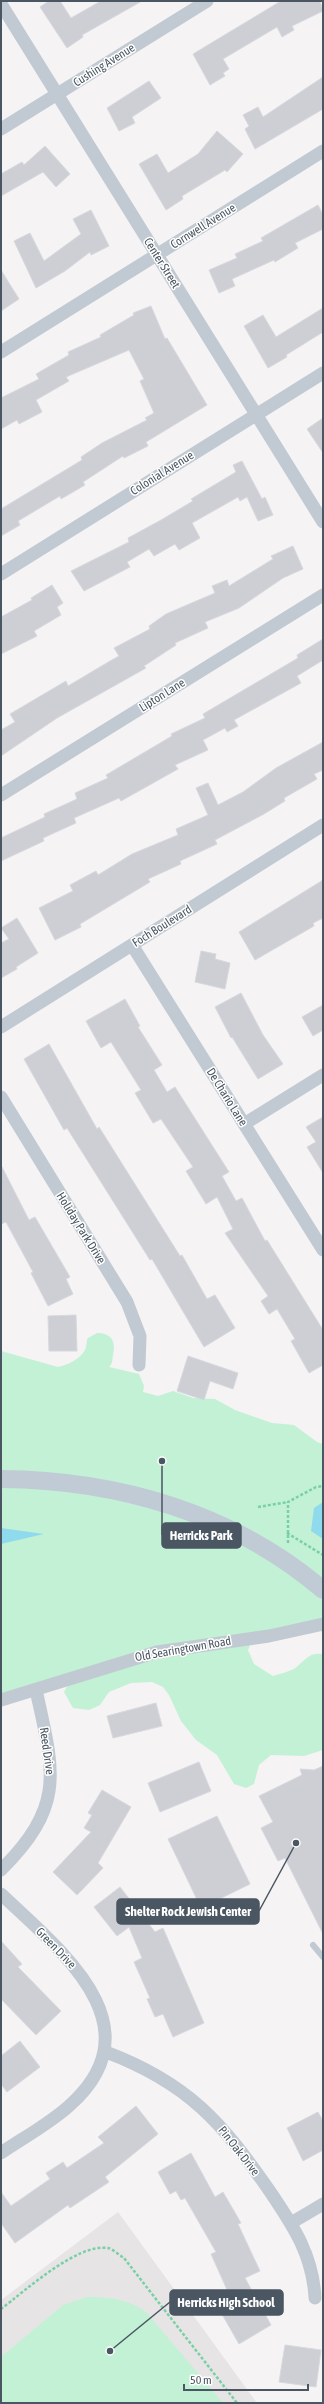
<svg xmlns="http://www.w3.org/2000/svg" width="324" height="2404" viewBox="0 0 324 2404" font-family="'Asap Condensed',sans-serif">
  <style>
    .education { fill: #e6e4e5 }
    .green { fill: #c3f1d5 }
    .water { fill: #90daee }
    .building { fill: #cdcfd5; stroke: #d7d9de }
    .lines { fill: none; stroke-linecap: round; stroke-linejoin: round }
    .path { stroke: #7ad0a6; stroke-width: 2.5; stroke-dasharray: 3 2; stroke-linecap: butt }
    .service { stroke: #c1cad2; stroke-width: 6 }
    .minor { stroke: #c1cad2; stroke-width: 13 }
    .secondary { stroke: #c1cbd6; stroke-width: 18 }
    .labels { text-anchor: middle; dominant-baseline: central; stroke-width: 3; stroke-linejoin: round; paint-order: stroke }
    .street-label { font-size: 12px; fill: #4a5661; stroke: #fff }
    .leader { fill: none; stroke: #4a5661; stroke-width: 1.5 }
    .callout-dot { fill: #4a5661; stroke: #fff; stroke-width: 1.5 }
    .callout { fill: #4a5661; stroke: #4a5661; stroke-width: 1.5 }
    .callout-label { font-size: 13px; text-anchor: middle; font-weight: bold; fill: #fff }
  </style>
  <rect width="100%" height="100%" fill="#f5f3f3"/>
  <path class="education" d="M118 2212 257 2403H1V2300Z"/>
  <path class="green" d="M97 1333C112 1333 116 1342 113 1355 112 1360 113 1363 109 1367L139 1374 144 1386 143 1392 158 1396 173 1391 193 1398 215 1399 235 1410 272 1423 294 1425 317 1442 323 1444V1624L253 1638 248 1650 254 1664 273 1676C279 1674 288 1672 294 1669 305 1661 308 1652 323 1654V1750L304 1756 271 1755 259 1765 254 1784 246 1788 234 1784 217 1755 196 1740 181 1721 169 1695 163 1687 152 1682 131 1683 109 1692 100 1705 89 1710 73 1708 64 1692 72 1678 1 1700V1351L58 1367C68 1365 83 1358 86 1347 87 1343 86 1341 88 1338Z
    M87 2297C109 2297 129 2299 147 2313L223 2403H1V2357L63 2305Z"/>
  <path class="water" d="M323 1502V1539L311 1531 314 1508Z
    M1 1528 44 1534 1 1544Z"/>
  <path class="building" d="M49 1H60L71 18 101 1H142L82 35 83 37 67 48 40 7Z
    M281 1H320L323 11 292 26 294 30 282 37 277 27 223 59 229 69 223 73 225 76 210 85 193 54Z
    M323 77V109L255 149 245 129 249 126 243 115 258 107 263 117Z
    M149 81 161 98 132 117 135 123 119 131 107 108Z
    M217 131 243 154 227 172 225 170 182 196 183 199 166 210 139 164 157 154 168 173 198 154Z
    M45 146 70 174 56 187 43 172 1 196V174L22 162 24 165Z
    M318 205 323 215V229L295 243 298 248 275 262 274 260 232 279 235 286 219 293 209 270 237 258 235 254 263 241 261 238Z
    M91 210 109 246 91 255 90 252 65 271 36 288 14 241 30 233 44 261 81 234 73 219Z
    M1 270 19 299 1 311Z
    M151 306 165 339 167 338 207 405 146 442 148 446 124 458 123 456 83 482 85 485 61 499 60 496 18 521 20 525 1 536V509L82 460 81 457 102 443 147 420 145 418 154 413 140 381 144 379 129 350 66 377 69 381 36 400 42 412 19 424 17 420 1 429V398L39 379 36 374 69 355 68 352 101 337 100 335 134 315 133 313Z
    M323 308V332L286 355 287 357 268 368 244 326 263 315 276 337Z
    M323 418V453L307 429Z
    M242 461 262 499 265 497 273 515 258 521 247 497 240 501 238 497 192 523 200 538 179 550 175 544 154 556 149 549 127 562 130 567 84 591 71 571 129 542 128 538 161 520 193 501 191 499 236 472 233 465Z
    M293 546 303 569 283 578 239 608 205 622 208 628 175 643 176 645 144 666 146 668 57 718 1 756V730L15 722 10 714 66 681 68 686 110 661 119 656 114 648 150 629 149 626 166 614 215 593 212 586 227 580 229 586 273 559 271 556Z
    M52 585 63 603 57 607 61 615 34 631 37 636 1 654V617L32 600 31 598Z
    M323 639V660L297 676 301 683 234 720 238 726 227 732 225 728 203 740 208 750 175 765 178 769 121 801 119 798 74 818 76 823 43 838 44 841 1 861V838L45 817 44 814 77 799 75 793 108 778 106 775 172 736 171 734 205 718 203 714 298 658 297 655Z
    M323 742V770L314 774 317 779 284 798 285 801 264 814 215 840 217 844 180 861 181 864 148 879 150 882 80 924 81 927 55 940 39 908 73 891 70 885 96 871 98 875 132 854 178 835 176 829 208 815 196 788 208 783 218 805 243 792 276 768Z
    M323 880V918L313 923 314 926 255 960 239 932Z
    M17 918 38 953 16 967 17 969 1 978V943L9 939 1 928Z
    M201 951 216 954 215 959 230 963 225 989 195 982Z
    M241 993 263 1035 283 1064 258 1079 232 1037 231 1038 215 1007Z
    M125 999 140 1026 138 1027 162 1065 154 1070 167 1092 175 1087 229 1172 222 1176 236 1201 242 1198 265 1241 267 1240 323 1330V1365L309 1373 291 1341 295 1339 277 1309 269 1314 261 1301 268 1296 225 1233 233 1229 217 1197 206 1204 186 1171 193 1167 161 1119 153 1123 135 1093 141 1090 111 1042 101 1048 86 1021Z
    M323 1005V1030L313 1036 302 1017Z
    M49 1044 97 1129 99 1127 180 1256 182 1255 207 1299 215 1295 235 1328 204 1347 152 1259 150 1260 67 1128 64 1130 24 1059Z
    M323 1117V1173L307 1147 316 1142 306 1127Z
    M1 1165 29 1220 35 1217 70 1277 66 1279 73 1294 48 1306 31 1273 33 1272 6 1222 1 1224Z
    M76 1315 77 1351H49L48 1316Z
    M188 1356 238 1373 233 1389 210 1381 204 1400 177 1391Z
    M156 1703 162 1726 113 1738 107 1716Z
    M199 1762 211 1791 160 1812 148 1783Z
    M323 1766V1934L285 1858 278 1861 261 1828 273 1822 259 1796 302 1775 300 1769 314 1770Z
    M102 1790 131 1807 98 1863 103 1868 77 1895 53 1872 91 1832 84 1828 92 1815 88 1813Z
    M217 1816 250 1884 201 1908 168 1839Z
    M120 1887 155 1932 163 1928 204 2023 173 2037 163 2014 155 2017 147 1999 150 1998 134 1962 142 1958 129 1927 117 1936 94 1907Z
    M1 1941 22 1964 18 1967 61 2011 36 2035 1 1999Z
    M20 2041 40 2067 7 2092 1 2084V2056Z
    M136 2106 158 2134 105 2177 109 2182 70 2208 68 2205 15 2243 1 2223V2192L11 2206 50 2179 46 2173 63 2162 67 2168 104 2143 98 2137Z
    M318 2112 323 2121V2150L303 2161 287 2128Z
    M191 2153 215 2197 223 2192 241 2223 238 2224 260 2271 245 2278 271 2325 239 2344 219 2309 232 2301 211 2254 216 2252 185 2198 181 2200 176 2191 170 2194 158 2172Z
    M285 2345 321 2350 316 2387 279 2382Z"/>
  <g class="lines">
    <path class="path" d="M258 1507 288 1502
      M287 1533 323 1555
      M288 1543V1502L316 1487 323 1486
      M1 2309C25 2291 77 2243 108 2248 113 2249 119 2255 124 2258L237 2403"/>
    <path class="service" d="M313 1945 323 1957"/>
    <path class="minor" d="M1 4 323 522
      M1 129 207 1
      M1 352 323 151
      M1 574 323 373
      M1 795 323 595
      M132 945 323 1250
      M1 1027 323 825
      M1 1097 127 1302 140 1336 139 1365
      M244 1124 323 1075
      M1 1700 157 1652 269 1636 323 1624
      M1 1870C66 1805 54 1772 36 1690
      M1 1894C60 1950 159 2026 69 2106 49 2124 23 2138 1 2153
      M106 2052C188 2083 222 2122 271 2193 294 2227 313 2256 315 2298
      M291 2223 323 2204"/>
    <path class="secondary" d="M1 1479C118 1480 233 1513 323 1590"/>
  </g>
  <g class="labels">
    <g class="street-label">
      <text transform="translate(104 65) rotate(-32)">Cushing Avenue</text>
      <text transform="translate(203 226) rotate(-32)">Cornwell Avenue</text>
      <text transform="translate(162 263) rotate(58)">Center Street</text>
      <text transform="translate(162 473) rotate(-32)">Colonial Avenue</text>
      <text transform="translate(162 695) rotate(-32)">Lipton Lane</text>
      <text transform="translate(162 926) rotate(-32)">Foch Boulevard</text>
      <text transform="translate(227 1097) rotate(58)">De Chario Lane</text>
      <text transform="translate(81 1228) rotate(58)">Holiday Park Drive</text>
      <text transform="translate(183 1649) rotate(-10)">Old Searingtown Road</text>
      <text transform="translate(47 1751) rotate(82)">Reed Drive</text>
      <text transform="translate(56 1948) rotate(46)">Green Drive</text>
      <text transform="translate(239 2151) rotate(52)">Pin Oak Drive</text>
    </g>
  </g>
  <path class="leader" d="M162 1461L162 1535M296 1843L259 1911M110 2351L170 2302"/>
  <g class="callout-dot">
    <circle cx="162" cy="1461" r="4"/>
    <circle cx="296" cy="1843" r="4"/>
    <circle cx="110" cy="2351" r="4"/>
  </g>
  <g class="callout">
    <rect x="162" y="1523" width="79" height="25" rx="4"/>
    <rect x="117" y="1899" width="142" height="25" rx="4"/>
    <rect x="170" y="2290" width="113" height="25" rx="4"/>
  </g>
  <g class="callout-label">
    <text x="201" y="1540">Herricks Park</text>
    <text x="188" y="1916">Shelter Rock Jewish Center</text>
    <text x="226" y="2307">Herricks High School</text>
  </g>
  <rect width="324" height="2404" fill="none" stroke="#4a5661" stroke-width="4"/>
  <path d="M184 2384v6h124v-6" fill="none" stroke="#4a5661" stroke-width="2"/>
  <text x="190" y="2384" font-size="12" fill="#4a5661" stroke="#ffffff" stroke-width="3" paint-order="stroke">50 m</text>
</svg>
